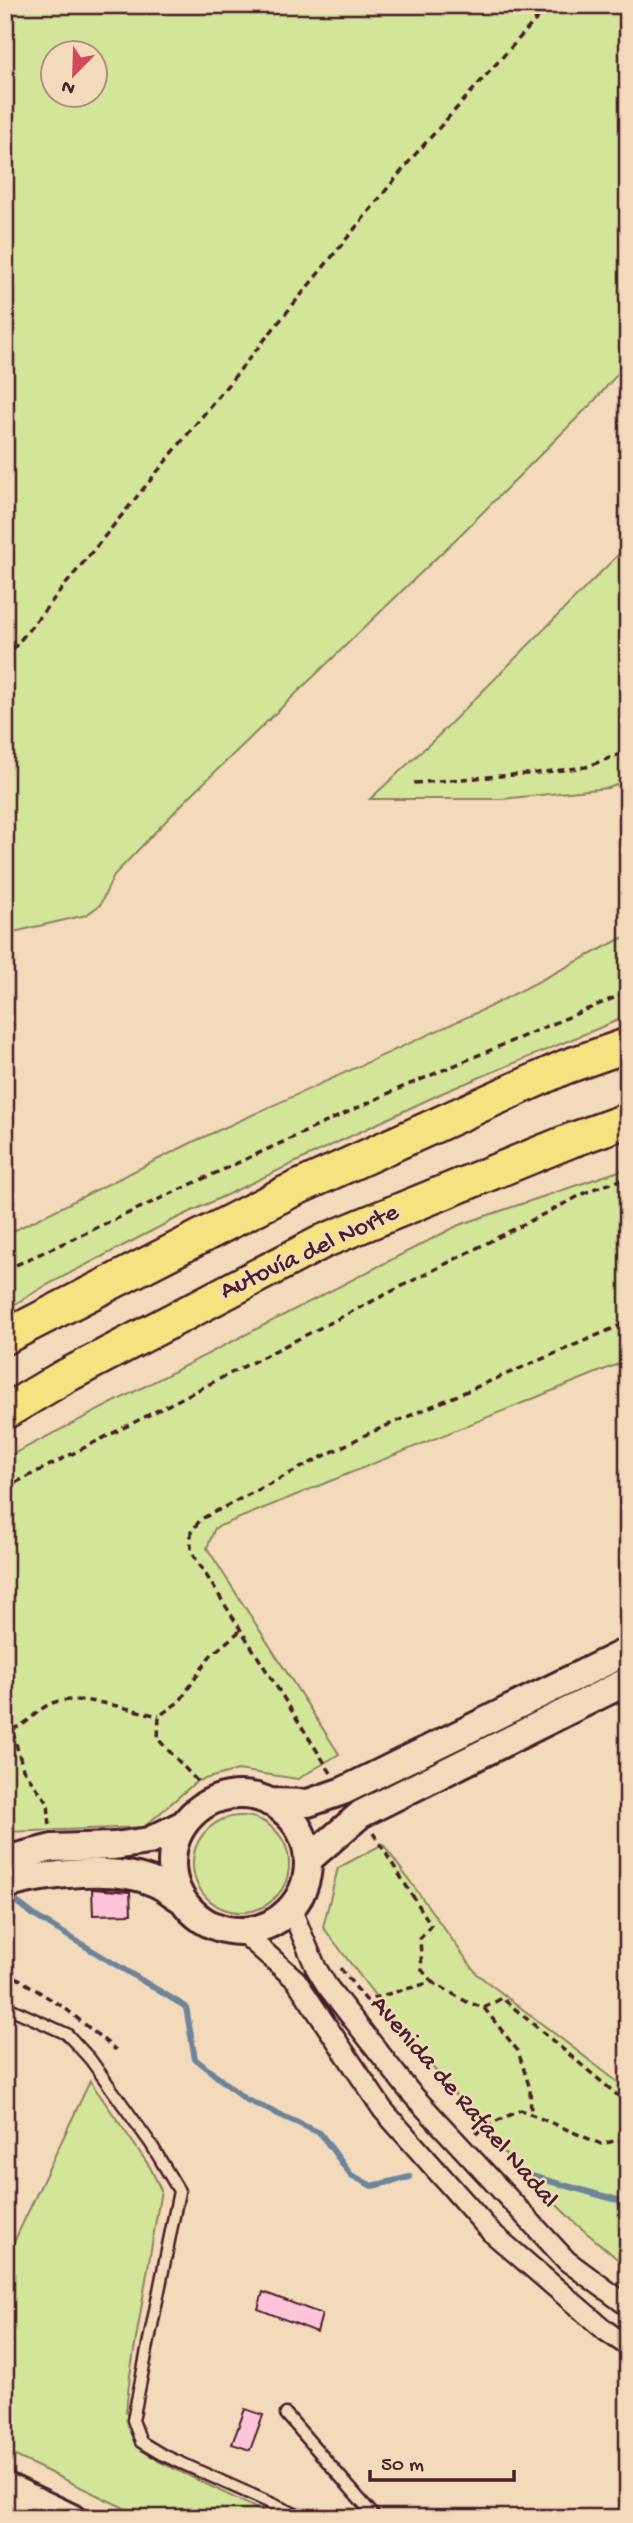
<svg xmlns="http://www.w3.org/2000/svg" width="633" height="2523" viewBox="0 0 633 2523" font-family="'Gochi Hand',sans-serif">
  <style>
    .green { fill: #d3e599; stroke: #8e8262; stroke-width: 2; fill-rule: evenodd }
    .lines { fill: none; stroke-linecap: round; stroke-linejoin: round }
    .stream { stroke: #6d849b; stroke-width: 6 }
    .building { fill: #fec5da; stroke: #4a1f2b; stroke-width: 2 }
    .lane-casing { stroke: #4a1f2b; stroke-width: 15 }
    .street-casing { stroke: #4a1f2b; stroke-width: 24 }
    .secondary-casing { stroke: #4a1f2b; stroke-width: 32 }
    .highway-casing { stroke: #4a1f2b; stroke-width: 38 }
    .path { stroke: #4a1f2b; stroke-width: 3.5; stroke-dasharray: 7 5; stroke-linecap: butt }
    .lane { stroke: #f2daba; stroke-width: 10 }
    .street { stroke: #f2daba; stroke-width: 19 }
    .secondary { stroke: #f2daba; stroke-width: 26 }
    .highway { stroke: #f5e382; stroke-width: 33 }
    .labels { text-anchor: middle; dominant-baseline: central; stroke-width: 5; stroke-linejoin: round; paint-order: stroke }
    .street-label { font-size: 26px; fill: #4a1f2b; stroke: #f2daba }
  </style>
  <rect width="100%" height="100%" fill="#f2daba"/>
  <filter id="ink" filterUnits="userSpaceOnUse"><feTurbulence type="fractalNoise" baseFrequency=".0143" numOctaves="2"/><feDisplacementMap in="SourceGraphic" scale="14" xChannelSelector="R" yChannelSelector="G"/><feConvolveMatrix kernelMatrix="1 2 1 2 8 2 1 2 1" color-interpolation-filters="sRGB"/></filter>
  <g filter="url(#ink)">
    <path class="green" d="M5 5H628V362L595 400 461 534 186 800 114 875 100 905 86 915 5 934ZM52 52H94V94H52Z
      M628 545V781L608 788 501 799H370L437 737Z
      M628 935V1016L442 1093 171 1221 45 1286 5 1310V1235L195 1141 489 1007Z
      M628 1168V1360L215 1528 207 1548 339 1754 298 1779 238 1770 197 1781 144 1827 5 1832V1458L459 1225Z
      M193 1864a48 48 0 1 1 96 0a48 48 0 1 1-96 0Z
      M383 1844 477 1974 628 2090V2268L574 2222 495 2144 383 2006 323 1927 338 1868Z
      M90 2081 150 2167 161 2190 130 2375 126 2411 136 2437 158 2461 276 2518H145L5 2451V2261Z"/>
    <g class="lines">
      <path class="stream" d="M14 1900 35 1916 186 2007 195 2059 245 2099 320 2133 351 2175 372 2186 410 2177
        M524 2174 628 2203"/>
    </g>
    <path class="building" d="M92 1889 130 1892 131 1914 93 1915Z
      M263 2292 322 2314 317 2332 258 2309Z
      M245 2409 263 2415 250 2450 232 2444Z"/>
    <g class="lines">
      <g class="lane-casing">
        <path id="lane" d="M5 2006 67 2034 90 2059 151 2144 179 2191 133 2420 141 2442 161 2454 304 2518
          M286 2414 376 2518"/>
      </g>
      <g class="street-casing">
        <path id="street" d="M291 1909 316 1968 327 1986 410 2092 567 2261 628 2306
          M242 1932 296 1980 383 2110 491 2232 606 2331 628 2346"/>
      </g>
      <g class="secondary-casing">
        <path id="secondary" d="M172 1863a68 68 0 1 1 136 0a68 68 0 1 1-136 0Z
          M269 1802 308 1803 343 1791 628 1651
          M309 1859 361 1814 628 1681
          M5 1860 52 1848 114 1846 149 1841 184 1824
          M5 1885C46 1874 116 1865 155 1883 165 1887 174 1895 183 1900
          M5 2486 72 2518
          M5 2507 27 2518"/>
      </g>
      <g class="highway-casing">
        <path id="highway" d="M5 1337 288 1192 565 1067 628 1045
          M5 1412 62 1378 324 1241 572 1140 628 1120"/>
      </g>
      <path class="path" d="M5 659 413 157 549 5
        M414 783 537 773 586 767 628 751
        M5 1270 396 1090 628 992
        M5 1488 593 1189 628 1178
        M5 1723 12 1729 23 1769 48 1803 50 1827
        M12 1729C29 1725 35 1710 52 1703 80 1693 130 1710 159 1716
        M331 1773 191 1551V1532L201 1519 365 1435 628 1322
        M197 1781 158 1739 159 1716 180 1701 210 1656 241 1630
        M373 1833 431 1925 420 1939 422 1970 432 1982
        M340 1968 366 2000 432 1982 467 2002 484 2008 502 1998 628 2104
        M5 1970 66 2009 116 2050
        M484 2008 518 2051 530 2089 531 2114
        M476 2134 485 2126 521 2110 601 2144 628 2138"/>
      <use href="#lane" class="lane"/>
      <use href="#street" class="street"/>
      <use href="#secondary" class="secondary"/>
      <use href="#highway" class="highway"/>
    </g>
  </g>
  <g class="labels">
    <g class="street-label">
      <text transform="translate(310 1253) rotate(-25)">Autovía del Norte</text>
      <text transform="translate(463 2103) rotate(49)">Avenida de Rafael Nadal</text>
    </g>
  </g>
  <rect width="633" height="2523" fill="none" stroke="#f2daba" stroke-width="28"/>
  <rect x="14" y="14" width="605" height="2495" fill="none" stroke="#4a1f2b" stroke-width="2.5" filter="url(#ink)"/>
  <g transform="translate(74 74) rotate(203)"><circle r="33" fill="#f2daba" stroke="#af8f81" stroke-width="2"/>
  <path d="M0-5L12 26L0 18L-12 26Z" fill="#d1495b"/>
  <text y="-10" font-size="19" font-weight="bold" text-anchor="middle" fill="#4a1f2b">N</text>
  </g>
  <path d="M370 2470v10h144v-10" fill="none" stroke="#4a1f2b" stroke-width="3.5"/>
  <text x="381" y="2470" font-size="21" fill="#4a1f2b" stroke="#f2daba" stroke-width="5" paint-order="stroke">50 m</text>
</svg>
